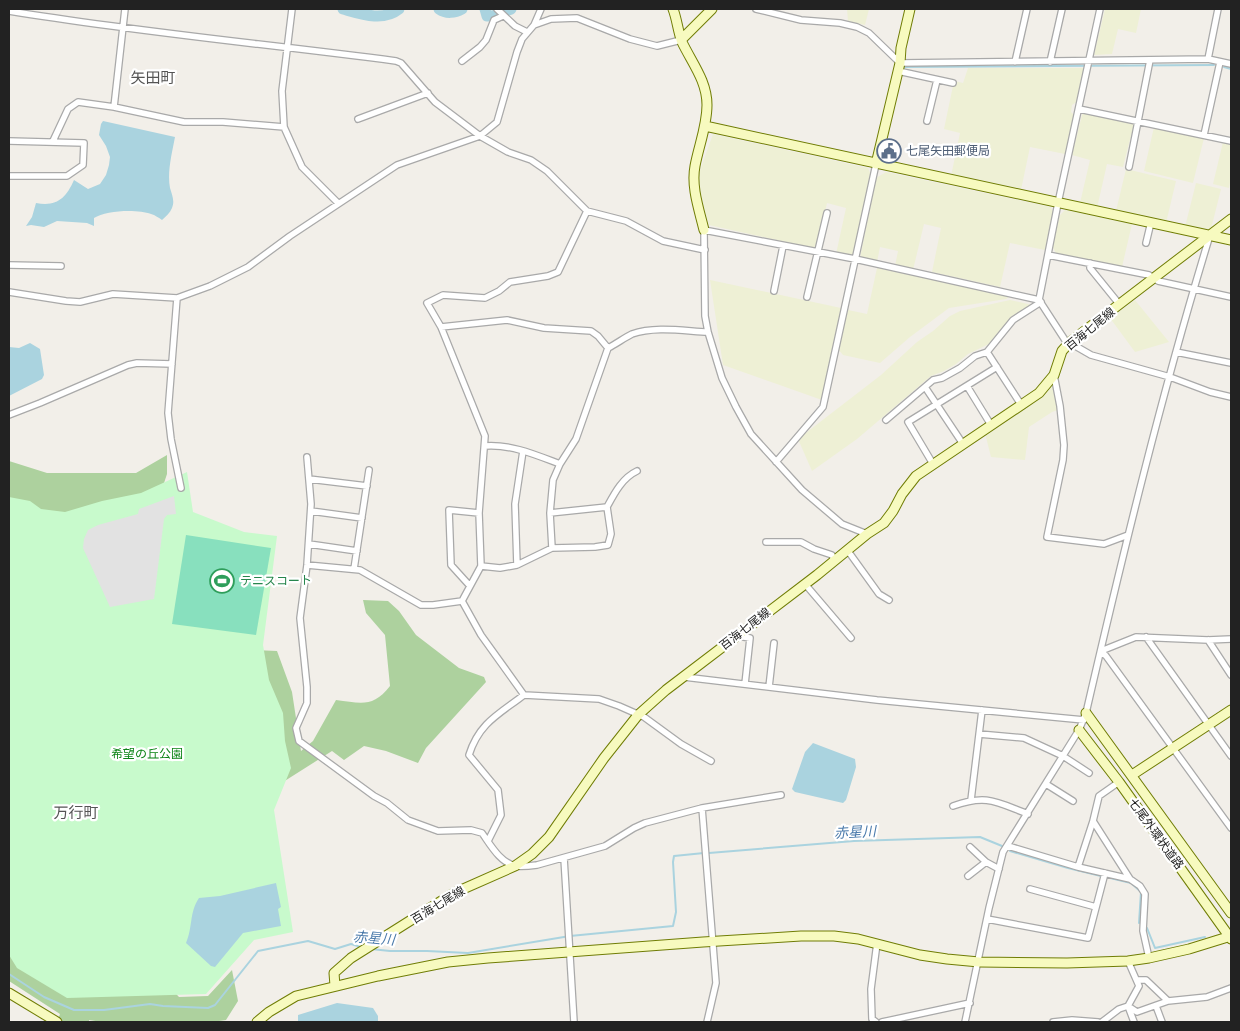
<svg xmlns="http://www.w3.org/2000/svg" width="1240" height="1031" viewBox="0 0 1240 1031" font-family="Helvetica,'Noto Sans JP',sans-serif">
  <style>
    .farmland { fill: #eef0d5 }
    .forest { fill: #add19e }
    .park { fill: #c8facc }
    .pitch { fill: #88e0be }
    .parking { fill: #e2e2e2 }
    .water { fill: #aad3df }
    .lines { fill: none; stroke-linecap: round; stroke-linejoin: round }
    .stream { stroke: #aad3df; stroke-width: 2 }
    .river { stroke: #aad3df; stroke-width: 11 }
    .street-casing { stroke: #a9a9a9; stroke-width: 8 }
    .secondary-casing { stroke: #707d05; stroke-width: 11 }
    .street { stroke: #fff; stroke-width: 5.5 }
    .secondary { stroke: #f7fabf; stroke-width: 9 }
    .labels { text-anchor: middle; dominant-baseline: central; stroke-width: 4.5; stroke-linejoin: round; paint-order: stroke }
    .service-label { font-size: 12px; fill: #4e5e75; stroke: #fff; text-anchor: start }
    .street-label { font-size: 12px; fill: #222; stroke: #fff }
    .leisure-label { font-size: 12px; fill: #27864d; stroke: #fff; text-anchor: start }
    .park-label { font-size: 12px; fill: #0c8416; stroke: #fff }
    .water-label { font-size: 14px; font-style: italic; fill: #4a7aab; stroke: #fff }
    .quarter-label { font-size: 15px; fill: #555; stroke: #fff }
  </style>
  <rect width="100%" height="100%" fill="#f2efe9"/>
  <path class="farmland" d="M847 9H869L865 25 848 21Z
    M1105 9H1141L1136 33 1118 29 1112 54 1094 55Z
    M968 68H1084L1078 101 1072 105 1071 112 1075 116 1065 154 1030 147 1021 190 951 176 960 133 944 129 954 81 963 83Z
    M1083 111 1134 124 1123 167 1107 164 1097 208 1080 203 1090 160 1072 155Z
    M1154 127 1204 138 1193 183 1144 171Z
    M713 134 868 168 871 175 854 255 848 257 836 254 846 208 827 203 817 249 709 225 702 203 698 176Z
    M1223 142 1231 144V177L1229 188 1213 184Z
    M1126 169 1176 181 1166 223 1116 211Z
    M886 172 1051 207 1053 212 1045 250 1010 243 1000 287 932 272 941 228 924 224 913 270 895 266 898 251 880 247 877 262 860 258 876 178Z
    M1196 183 1221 189 1210 233 1185 227Z
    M1066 209 1132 224 1122 267 1056 253 1052 246 1060 215Z
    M877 268 1010 296 1006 299 949 308 910 337 880 363 843 355 838 349 848 310 867 314Z
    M710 280 841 308 822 400 723 365Z
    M1010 300 1032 305 1012 316 989 344 968 354 956 364 944 371 931 376 857 439 812 471 798 439 881 375 917 342 933 331 950 316 960 311Z
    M1135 300 1169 342 1135 352 1110 318Z
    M1054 381 1058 410 1052 412 1029 427 1025 460 991 457 985 433Z"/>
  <path class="forest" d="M167 455V474L161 492 231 649 277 651 292 692 301 751 313 741 336 700C361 703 373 708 390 686L385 635 366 613 363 600 388 601 399 611 416 635 459 668 484 677 486 682 426 748 418 763 386 751 364 746 344 760 332 751 261 796 160 977 179 997 208 996 232 970 238 1001 226 1020 212 1022H102L89 1020V1022H57L60 1014 9 981V461L47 473H136Z"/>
  <path class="park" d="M187 472 193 512 244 532 277 536 263 645 269 680 283 713 285 741 291 768 274 810 293 932 254 940 206 994 67 998 17 968 9 955V497L30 501 41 509 65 512 102 501 141 493Z"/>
  <path class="pitch" d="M186 535 271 548 256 635 172 624Z"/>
  <path class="parking" d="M174 496 176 514 167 515 164 519 154 599 110 607 83 548 84 539 88 530 98 525 138 514 139 509Z"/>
  <path class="water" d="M103 121 175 137C172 153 167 172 170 188 172 195 175 201 172 208 170 213 166 216 162 220 159 218 155 215 151 214 138 209 106 210 94 218V226L87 223 57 221 44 227 31 225 26 226 32 217 36 203C57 207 66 198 74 180L88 189 100 184 106 175 109 165 110 157 106 146 99 135 101 124Z
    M30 343 40 349 44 375 42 379 9 396V347L19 348Z
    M813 743 855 759 856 767 846 800 843 803 795 792 792 789 805 752Z
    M276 883 281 907 278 909 281 926 243 933 215 967 211 966 186 943C193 927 189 913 199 898L220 896Z
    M337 1003 373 1008 378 1016V1022H298V1015Z"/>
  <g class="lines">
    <path class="stream" d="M903 67 1214 65
      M1224 67 1231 69
      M1010 851 1068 868 1101 876
      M709 853 854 841 980 837 1002 846
      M1106 877 1131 883 1141 892 1139 923
      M1147 928 1155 948 1205 937
      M371 949 390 951H427L468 953 570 936 673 926 676 912 673 862 674 856 704 853
      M9 974 44 997 74 1010H104L150 1004 163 1006 208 1008 215 1005 258 951 308 941 335 949 351 944 361 947"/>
    <path class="river" d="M343 9C361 14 383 22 399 9
      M439 9C446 14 455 13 462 9
      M485 9 487 16H493L511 9"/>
    <g class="street-casing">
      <path id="street" d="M292 9 282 91 284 127 302 167 338 203
        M497 9 515 26 527 32
        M756 9 801 20 840 23 857 27 869 33 900 63 1208 59 1231 64
        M9 11C137 32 267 44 396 61L401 63 435 102 480 136 508 152 531 160 547 171 587 211 626 221 663 241 705 250
        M534 25 541 9
        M1208 59 1218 9
        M462 61 480 47 486 40 494 20 503 16
        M1015 62 1027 9
        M1050 62 1062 9
        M898 71 953 83
        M114 107 125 9
        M1079 109 1231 141
        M358 119 428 93
        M927 121 937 80
        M1204 135 1220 62
        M9 141 84 143 83 165 67 176H9
        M53 141 68 109 78 102 114 107 184 122H223L284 127
        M1129 167 1150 60
        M1146 243 1151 222
        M1048 255 1149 275 1158 281 1231 297
        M1090 263V268L1120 305
        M9 265 61 266
        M774 291 783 246
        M9 292 66 301 80 302 113 294 177 298 210 286 248 267 290 236 397 165 480 136 497 122 517 52 522 39 534 25 551 19 577 18 630 39 657 46 681 40
        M807 297 827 213
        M177 298 168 413 171 439 181 488
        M1039 300 1058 203 1100 9
        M441 327 507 320 544 328 591 331 598 336 608 348
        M987 352 1022 406
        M1176 352 1231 363
        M1054 375 1060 406 1064 445 1063 460 1047 537 1104 544 1128 535
        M967 386 991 425
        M925 387 963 444
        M9 415 40 403 128 365 137 363 172 364
        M886 420 933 380 942 378 960 368 975 356 987 352 1013 320 1041 302
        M485 446C511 444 536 455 560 464
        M307 457 311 504 307 565 300 618 307 687V703L296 728 299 741 374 796 387 803 408 820 438 831 471 830 482 833C490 844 500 863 516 866 523 867 530 866 537 865L605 846 634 828 645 823 702 808 781 795
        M776 462 823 407 876 164
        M933 464 908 422 997 367
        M309 479 367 486
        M607 507C614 494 622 478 637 471
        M311 511 362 518
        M867 534 842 524 802 490 751 434 736 407 722 378 708 332 705 316 704 230 855 259 1039 300 1065 340 1091 355 1170 377 1210 392 1231 397
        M766 542H801L814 549 832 555 834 561
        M309 544 357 551
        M552 548 550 513 553 480 560 464 576 439 608 348C616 344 624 338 632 334 655 326 684 331 708 332
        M848 551 879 594 889 600
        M307 565 360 570 421 605H433L462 601 481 566 479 513 485 436 441 327 427 303 443 295 485 298 499 291 510 282 548 276 558 272 587 211
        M517 565 515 504 523 451
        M481 566 500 568 517 565 552 548 595 547 608 545 611 534 607 507 550 513
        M354 569 369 470
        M805 584 851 638
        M470 586 451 565 449 510 479 513
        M462 601 481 635 524 695 599 699 619 706 644 717 681 744 711 761
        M737 636 750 638 745 684
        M1146 637 1231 756
        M1231 639 1208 640 1136 637 1101 651 1106 656 1231 828
        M1208 640 1231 675
        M684 677 877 700 1084 720
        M769 687 774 643
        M979 734 1024 738 1063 756 1089 773
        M1119 782 1099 796 1093 821 1130 879
        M1046 784 1073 801
        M971 800 982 710
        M953 806C987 794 996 802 1028 814
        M702 808 716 983 707 1022
        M488 841 501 815 498 790 469 755C479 723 499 714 524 695
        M1008 846 1078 867 1130 879 1140 886 1145 894 1143 931 1149 958
        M970 847 986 862
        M564 858 574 1022
        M1078 867 1093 821
        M968 876 986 862 999 869
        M1030 889 1096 907
        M987 919 1088 938 1105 873
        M1138 980H1146L1168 1001 1207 997 1231 988
        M1128 1006 1137 1012 1168 1001
        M1128 1006 1134 1022
        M1156 1006 1162 1022
        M876 1022 872 1019 871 989 877 943
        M882 1022 970 1003
        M965 1022 989 908 1003 852 1079 730 1086 713C1123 553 1162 392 1210 235
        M1053 1022 1072 1020 1098 1022
        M1102 1022 1119 1009 1128 1006 1139 986 1128 961"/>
    </g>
    <g class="secondary-casing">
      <path id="secondary" d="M673 9C677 19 678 32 682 42 692 63 707 81 707 105 707 126 699 145 695 166 691 187 699 209 704 230
        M681 40 712 9
        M705 126 1231 240
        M876 164 900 63 901 48 910 9
        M1086 713 1231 913
        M1079 730 1119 782 1231 939
        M1132 775 1231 710
        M335 986 334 973 351 958 454 893 515 866 532 854 549 837 604 758 638 715 666 690 817 575 867 534 884 523 893 511 902 494 916 476 1039 393 1054 375 1062 351 1070 342 1231 219
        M9 993 57 1022
        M257 1022 269 1012 296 996 378 976 448 962 488 958 703 942 801 936H834L858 939 920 955 947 959 979 962 1067 963 1128 961 1149 958 1189 949 1231 936"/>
    </g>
    <use href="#street" class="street"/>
    <use href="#secondary" class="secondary"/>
  </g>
  <defs>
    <g id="civic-ring" transform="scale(1.25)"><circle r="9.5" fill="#fff" stroke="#5c6f8a" stroke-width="1.5"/><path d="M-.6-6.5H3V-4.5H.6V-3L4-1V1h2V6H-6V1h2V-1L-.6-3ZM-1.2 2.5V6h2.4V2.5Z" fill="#5c6f8a"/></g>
    <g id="stadium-ring" transform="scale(1.25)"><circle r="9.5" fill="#fff" stroke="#2e9e5b" stroke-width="1.5"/><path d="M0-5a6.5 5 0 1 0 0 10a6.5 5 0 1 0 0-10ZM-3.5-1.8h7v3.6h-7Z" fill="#2e9e5b"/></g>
  </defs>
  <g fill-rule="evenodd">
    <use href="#civic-ring" x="889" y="151"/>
    <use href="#stadium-ring" x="222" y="581"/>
  </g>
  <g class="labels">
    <g class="service-label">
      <text x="906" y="151">七尾矢田郵便局</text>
    </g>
    <g class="street-label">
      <text transform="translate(1090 329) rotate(-39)">百海七尾線</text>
      <text transform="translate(745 629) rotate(-38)">百海七尾線</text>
      <text transform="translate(1156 834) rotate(54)">七尾外環状道路</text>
      <text transform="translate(438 905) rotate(-31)">百海七尾線</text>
    </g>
    <g class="leisure-label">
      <text x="240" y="581">テニスコート</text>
    </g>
    <g class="park-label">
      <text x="147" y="754">希望の丘公園</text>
    </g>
    <g class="water-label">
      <text transform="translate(855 832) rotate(-3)">赤星川</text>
      <text transform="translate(374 938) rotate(5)">赤星川</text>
    </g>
    <g class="quarter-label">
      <text x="153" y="77">矢田町</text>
      <text x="76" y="812">万行町</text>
    </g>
  </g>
  <rect width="1240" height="1031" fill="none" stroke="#222222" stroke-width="20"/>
</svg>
